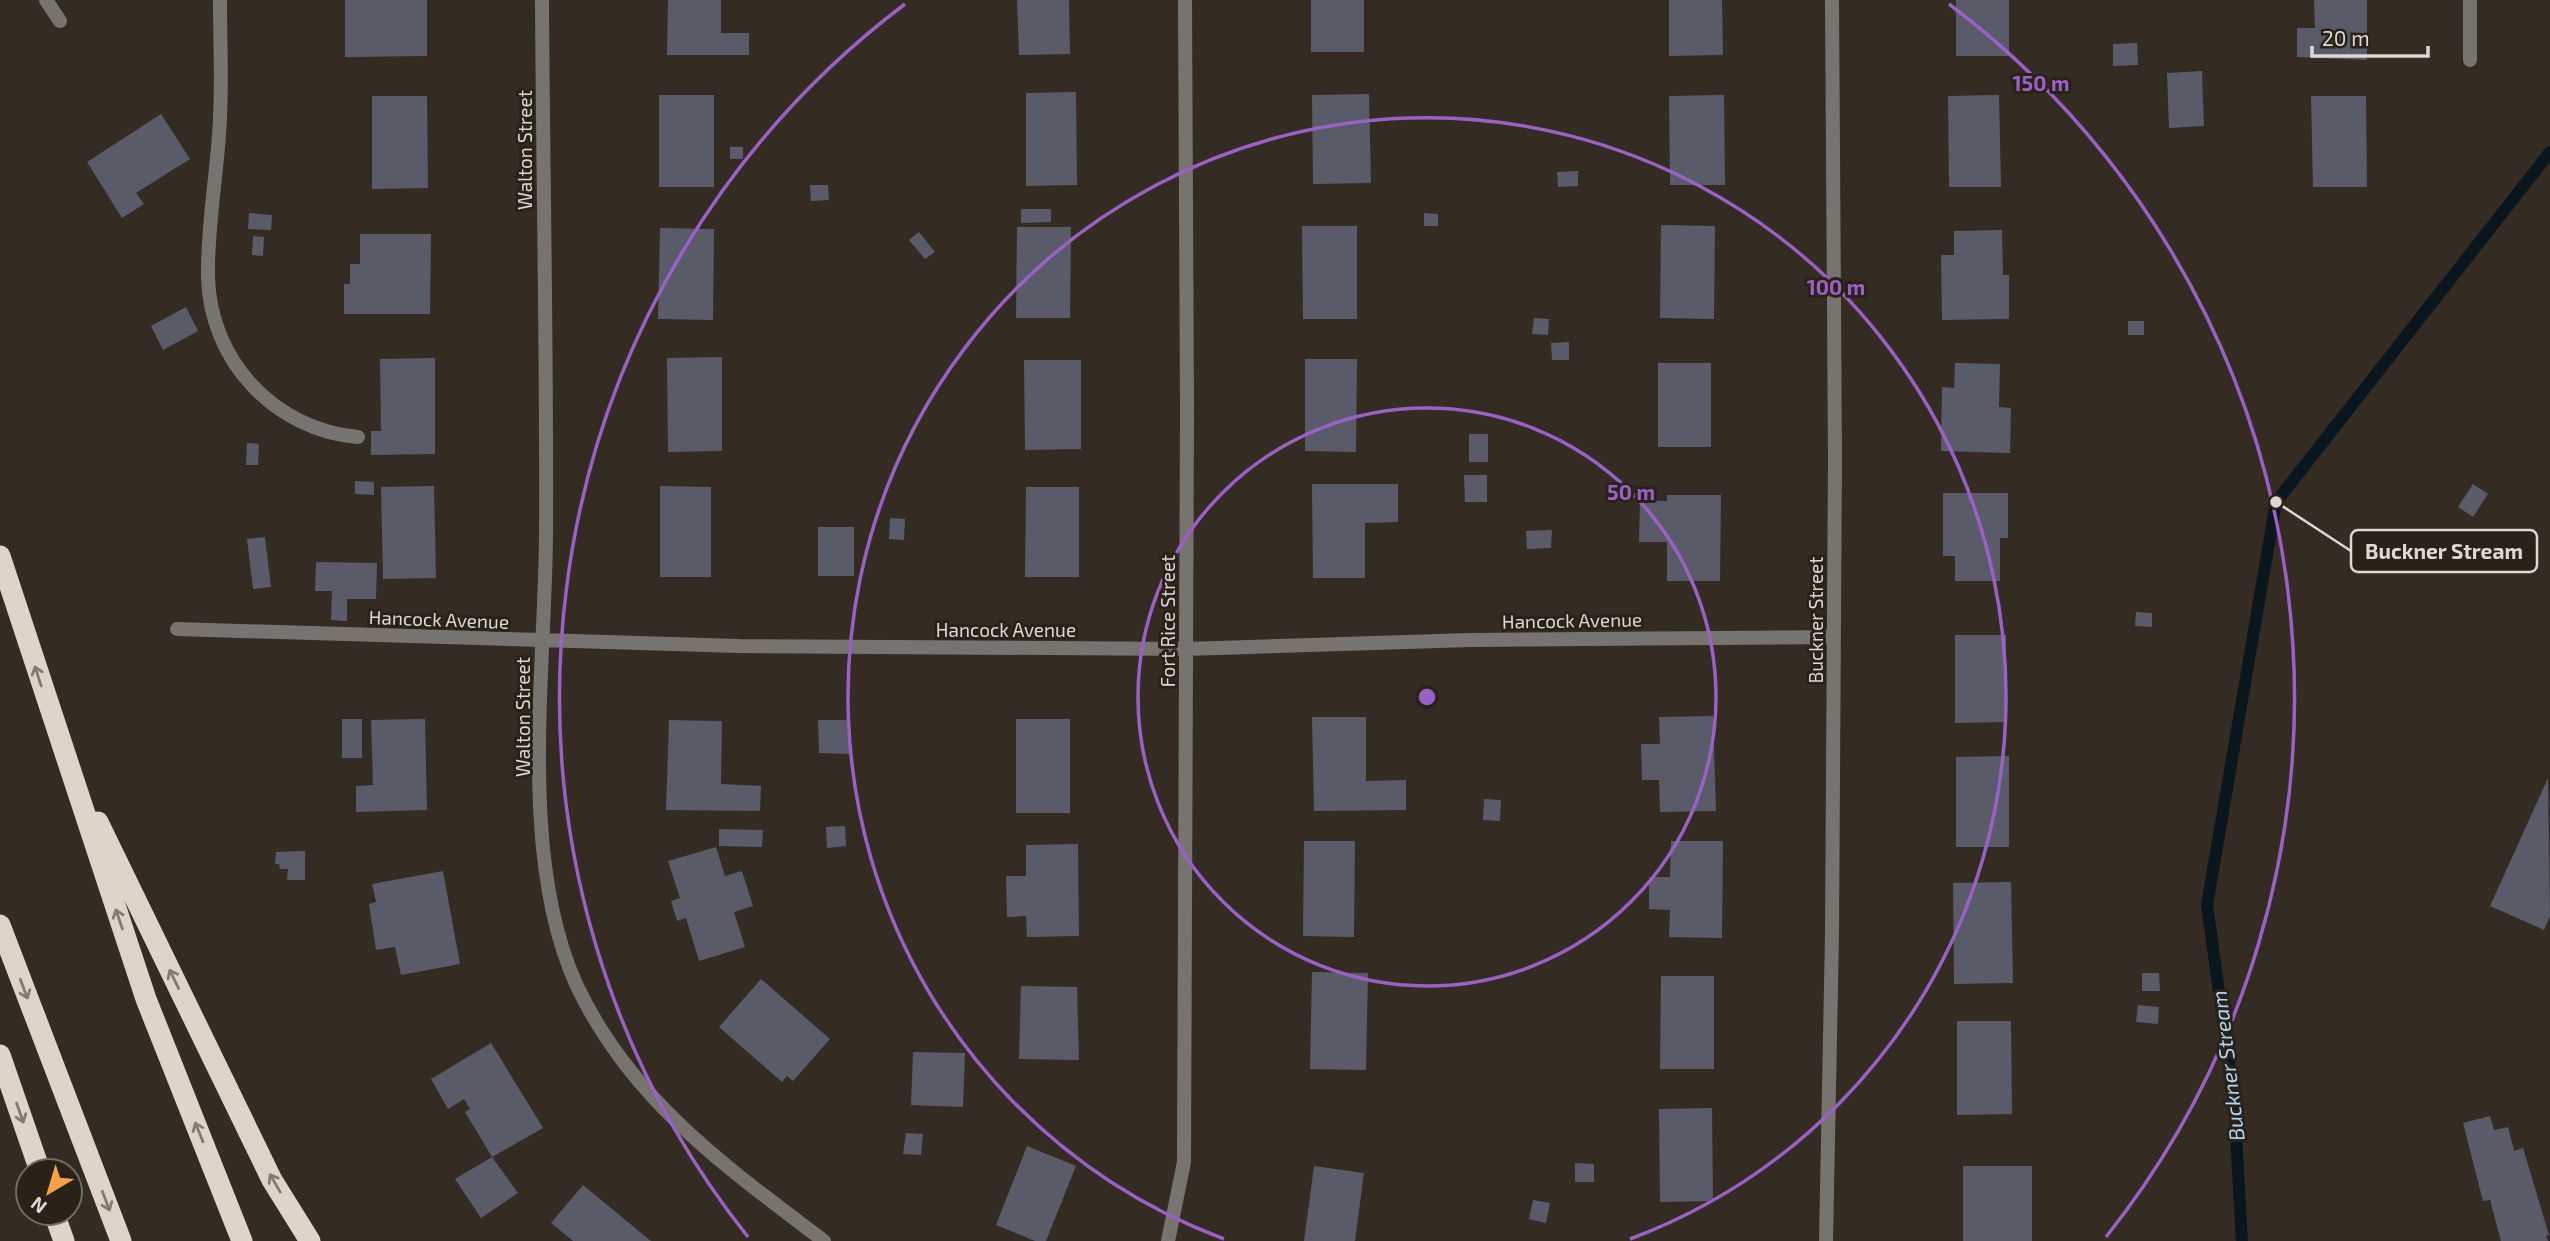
<svg xmlns="http://www.w3.org/2000/svg" width="2550" height="1241" viewBox="0 0 2550 1241" font-family="'Exo 2',sans-serif">
  <style>
    .lines { fill: none; stroke-linecap: round; stroke-linejoin: round }
    .stream { stroke: #09161e; stroke-width: 12 }
    .building { fill: #5a5b68 }
    .lane { stroke: #77736e; stroke-width: 14 }
    .street { stroke: #77736e; stroke-width: 14 }
    .highway { stroke: #dfd4c7; stroke-width: 21 }
    .oneway { stroke: #847b70 }
    .ring { fill: none; stroke: #9960c5; stroke-width: 3.5 }
    .labels { text-anchor: middle; dominant-baseline: central; stroke-width: 6; stroke-linejoin: round; paint-order: stroke }
    .street-label { font-size: 19px; fill: #ded8d2; stroke: #2a2218 }
    .water-label { font-size: 21px; font-style: italic; fill: #add9f7; stroke: #2a2218 }
    .centre { fill: #9960c5; stroke: #2a2218; stroke-width: 3.5 }
    .ring-label { font-size: 21px; text-anchor: middle; font-weight: bold; fill: #9960c5; stroke: #2a2218; stroke-width: 6; stroke-linejoin: round; paint-order: stroke }
    .leader { fill: none; stroke: #ded8d2; stroke-width: 2.5 }
    .callout-dot { fill: #ded8d2; stroke: #2a2218; stroke-width: 2.5 }
    .callout { fill: #2a2218; stroke: #ded8d2; stroke-width: 2.5 }
    .callout-label { font-size: 21px; text-anchor: middle; font-weight: bold; fill: #ded8d2 }
  </style>
  <rect width="100%" height="100%" fill="#342b22"/>
  <g class="lines">
    <path class="stream" d="M2242 1241 2234 1100 2207 905 2276 502 2550 152"/>
  </g>
  <path class="building" d="M345 0H427V56L345 57Z
    M668 0H721V33H749V55H667Z
    M1017 0H1069L1070 54 1019 55Z
    M1311 0H1364V52H1311Z
    M1669 0H1722L1723 55 1669 56Z
    M1956 0H2009V56H1956Z
    M2314 0H2367V60L2297 57V28H2315Z
    M2137 43 2138 65 2113 66V44Z
    M2202 71 2204 126 2169 128 2167 73Z
    M1076 92 1077 185 1026 186V93Z
    M1369 94 1371 183 1313 184 1312 95Z
    M659 95H714V187H659Z
    M1724 95 1725 185H1670L1669 96Z
    M1999 95 2001 187H1949L1948 96Z
    M372 96H427L428 188 372 189Z
    M2311 96H2366L2367 187H2313Z
    M161 114 190 159 136 193 144 204 122 218 87 162Z
    M730 147H743V159H730Z
    M1578 171V186L1558 187 1557 172Z
    M810 185H828L829 200 811 201Z
    M1021 209H1051V222L1021 223Z
    M249 213 272 215 271 230 248 229Z
    M1424 213 1438 214V226H1424Z
    M1661 225 1715 226 1714 319 1660 318Z
    M1302 226H1357V319H1303Z
    M1017 227H1071L1070 318H1016Z
    M660 228 714 229 713 320 658 319Z
    M2002 230 2003 275H2009V319L1942 320 1941 255H1954V231Z
    M919 232 935 252 925 259 909 240Z
    M360 234H431L430 314H344V284H350V264H360Z
    M253 236 264 237 263 256 252 255Z
    M186 307 198 331 163 350 151 326Z
    M1534 318 1549 319 1548 335 1532 334Z
    M2128 321H2144V335H2128Z
    M1569 342V360H1552L1551 343Z
    M722 357V451L668 452 667 358Z
    M435 358V454L371 455V431H381L380 359Z
    M1305 359H1357L1356 452 1305 451Z
    M1024 360H1081V449L1025 450Z
    M1658 363H1711V447H1658Z
    M1955 363 2000 364 1999 407 2011 408 2010 453 1941 451 1942 387 1954 388Z
    M1469 434H1488V462H1469Z
    M247 443 259 444 258 465H246Z
    M1464 475H1487V502H1465Z
    M355 481 374 482V495L355 494Z
    M1312 484H1398V522L1365 523V578H1313Z
    M2473 484 2488 494 2473 517 2458 507Z
    M434 486 436 578 383 579 381 487Z
    M660 486 711 487V577H660Z
    M1026 487H1079V577H1025Z
    M1943 493H2008V538H2000V581H1955V556H1943Z
    M1667 495H1721L1720 581H1667V542H1639L1640 500 1667 501Z
    M890 518 905 519 904 540 889 539Z
    M818 527H854V576H818Z
    M1552 530 1551 548 1527 549 1526 531Z
    M265 537 271 587 253 589 247 539Z
    M316 562 377 563 376 599H347V621L331 620 332 591H315Z
    M2136 612 2152 613V627L2135 626Z
    M1955 635H2006V722L1955 723Z
    M1713 716 1716 811 1660 812 1659 780H1642L1641 744H1660L1659 717Z
    M1312 717H1366V781L1406 780V810L1314 811Z
    M342 719H362V758H342Z
    M425 719 427 810 356 812V786L373 785 371 720Z
    M1016 719H1070V813H1016Z
    M669 720 722 721 721 784 761 786 760 811 666 810Z
    M818 720H850V754L819 753Z
    M2009 756V847H1956V757Z
    M2548 778 2550 916 2544 930 2490 906Z
    M1484 799 1501 800 1500 821 1483 820Z
    M845 826 846 846 827 848 826 827Z
    M719 829 763 830 762 847 719 846Z
    M1304 841H1355L1354 937 1303 936Z
    M1671 841H1723L1722 938 1669 937 1670 910 1649 909V877H1670Z
    M1078 844 1079 936 1027 937 1026 916 1007 917 1006 876H1026V845Z
    M716 847 725 876 742 871 753 906 734 912 745 947 699 961 686 918 677 921 671 901 680 898 668 861Z
    M305 851V880H287L288 869H280L279 864H275L276 852Z
    M443 871 460 964 401 975 395 947 376 950 369 904 376 902 372 884Z
    M2011 882 2013 983 1954 984 1953 883Z
    M1312 972 1368 973 1366 1070 1310 1069Z
    M2142 973H2159L2160 991H2142Z
    M1661 976H1714V1069H1660Z
    M761 979 830 1039 793 1081 787 1076 782 1082 719 1027Z
    M1021 986 1077 987 1079 1060 1019 1059Z
    M2138 1005 2159 1007 2158 1024 2136 1022Z
    M1957 1021H2011L2012 1114 1957 1115Z
    M491 1043 543 1128 492 1157 465 1112 470 1109 464 1099 448 1109 431 1079Z
    M913 1052 965 1053 963 1107 911 1105Z
    M1712 1108 1713 1201 1660 1202 1659 1109Z
    M2490 1116 2494 1130 2508 1127 2514 1151 2523 1148 2549 1235 2546 1236 2548 1241H2501L2490 1200 2483 1201 2463 1123Z
    M906 1133 923 1134 921 1155 903 1154Z
    M1027 1146 1076 1166 1046 1241H1035L996 1225Z
    M492 1157 518 1193 481 1218 455 1179Z
    M1575 1163 1594 1164V1182H1575Z
    M1314 1166 1364 1173 1355 1241H1304Z
    M1963 1166H2032V1241H1963Z
    M583 1185 651 1241H573L551 1223Z
    M1533 1200 1550 1203 1546 1223 1529 1219Z"/>
  <g class="lines">
    <path class="lane" d="M220 0C220 39 222 79 220 118 218 170 207 224 208 277 210 361 275 430 358 437"/>
    <path class="street" d="M46 0 60 21
      M542 0C543 179 547 357 546 536 545 673 518 859 577 986 631 1100 726 1167 824 1241
      M2470 60V0
      M177 629 738 646 1186 649 1471 640 1834 637
      M1168 1241 1184 1162 1187 411 1185 0
      M1826 1241 1832 935 1835 458 1832 0"/>
    <path class="highway" d="M0 556 146 999 242 1241
      M98 822 272 1180 310 1241
      M0 925 121 1241
      M0 1055 40 1171
      M54 1213 64 1241"/>
  </g>
  <defs><path id="oneway-shaft" d="M-6 0H5M1.5-3L5.5 0L1.5 3" fill="none" stroke-width="1.6" stroke-linecap="round" stroke-linejoin="round" transform="scale(1.75)"/></defs>
  <g class="oneway">
    <use href="#oneway-shaft" transform="translate(38 676) rotate(-108)"/>
    <use href="#oneway-shaft" transform="translate(119 919) rotate(-109)"/>
    <use href="#oneway-shaft" transform="translate(174 979) rotate(-116)"/>
    <use href="#oneway-shaft" transform="translate(24 989) rotate(69)"/>
    <use href="#oneway-shaft" transform="translate(20 1113) rotate(71)"/>
    <use href="#oneway-shaft" transform="translate(199 1132) rotate(-112)"/>
    <use href="#oneway-shaft" transform="translate(275 1183) rotate(-120)"/>
    <use href="#oneway-shaft" transform="translate(106 1201) rotate(69)"/>
  </g>
  <g class="ring">
    <circle cx="1427" cy="697" r="289"/>
    <path d="M1224 1239A579 579 0 1 1 1630 1239"/>
    <path d="M748 1237A868 868 0 0 1 905 4M1949 4A868 868 0 0 1 2106 1237"/>
  </g>
  <g class="labels">
    <g class="street-label">
      <text transform="translate(524 150) rotate(-90)">Walton Street</text>
      <text transform="translate(439 619) rotate(2)">Hancock Avenue</text>
      <text transform="translate(1572 620) rotate(-1)">Hancock Avenue</text>
      <text transform="translate(1815 620) rotate(-90)">Buckner Street</text>
      <text transform="translate(1167 621) rotate(-90)">Fort Rice Street</text>
      <text x="1006" y="629">Hancock Avenue</text>
      <text transform="translate(522 717) rotate(-90)">Walton Street</text>
    </g>
    <g class="water-label">
      <text transform="translate(2227 1066) rotate(-97)">Buckner Stream</text>
    </g>
  </g>
  <circle cx="1427" cy="697" r="10" class="centre"/>
  <g class="ring-label">
    <text x="2041" y="91">150 m</text>
    <text x="1836" y="295">100 m</text>
    <text x="1631" y="500">50 m</text>
  </g>
  <path class="leader" d="M2276 502L2351 551"/>
  <circle class="callout-dot" cx="2276" cy="502" r="7"/>
  <rect class="callout" x="2351" y="530" width="186" height="42" rx="7"/>
  <g class="callout-label">
    <text x="2444" y="559">Buckner Stream</text>
  </g>
  <g transform="translate(49 1192) rotate(218)"><circle r="33" fill="#2a2218" stroke="#726b62" stroke-width="2"/>
  <path d="M0-5L12 26L0 18L-12 26Z" fill="#f9a04c"/>
  <text y="-10" font-size="19" font-weight="bold" text-anchor="middle" fill="#ded8d2">N</text>
  </g>
  <path d="M2312 46v10h116v-10" fill="none" stroke="#ded8d2" stroke-width="3.5"/>
  <text x="2322" y="46" font-size="21" fill="#ded8d2" stroke="#2a2218" stroke-width="5" paint-order="stroke">20 m</text>
</svg>
